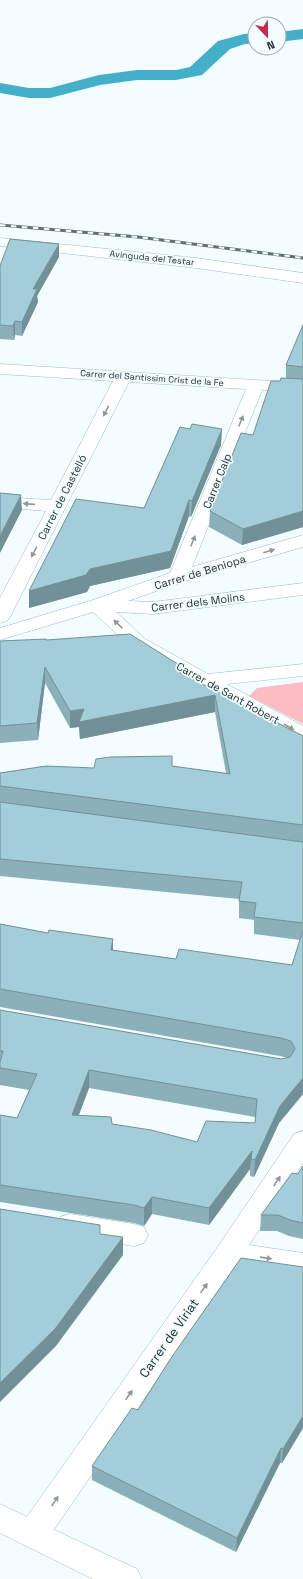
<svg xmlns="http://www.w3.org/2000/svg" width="303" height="1579" viewBox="0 0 303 1579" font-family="'Space Grotesk',sans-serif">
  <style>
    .green { fill: #fdbcc1 }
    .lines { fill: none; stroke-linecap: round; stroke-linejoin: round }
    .canal { fill: #44afc9; fill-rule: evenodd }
    .minor-casing { stroke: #94bec9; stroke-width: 1 }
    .tertiary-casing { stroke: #94bec9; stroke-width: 1 }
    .minor { fill: #fff; fill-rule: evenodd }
    .tertiary { fill: #fff; fill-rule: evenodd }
    .rail-casing { stroke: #616f72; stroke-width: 3 }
    .rail { stroke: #f3fcfe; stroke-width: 2; stroke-dasharray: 5.5; stroke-linecap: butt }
    .wall { fill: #8cb0ba; fill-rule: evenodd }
    .shaded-wall { fill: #729097 }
    .building { fill: #a3cdd8; stroke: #729097; fill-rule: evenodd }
    .oneway { fill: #90989a }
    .labels { text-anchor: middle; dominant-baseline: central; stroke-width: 3.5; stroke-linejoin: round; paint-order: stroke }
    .far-street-label { font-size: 9px; fill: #203135; stroke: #f3fcfe }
    .street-label { font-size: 11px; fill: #203135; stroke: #f3fcfe }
    .near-street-label { font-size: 13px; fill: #203135; stroke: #f3fcfe }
  </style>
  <rect width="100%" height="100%" fill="#f3fcfe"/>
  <path class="green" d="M303 682V724L249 696 257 688Z"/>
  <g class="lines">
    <path class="canal" d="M303 29V39L279 42V32Z
      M255 33V43L245 44 230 49 202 75 176 80H137L100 85 50 98H29L0 93V83L29 88H50L99 75 137 70H176L190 67 218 41 244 34Z"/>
    <g class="minor-casing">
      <path id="minor" d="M0 238 196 258 303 273V283L196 268 0 246Z
        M0 364 303 383V393L262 390 192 567 303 535V547L185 581 128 601 153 602 303 583V595L153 614 116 612 145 639 208 674 303 664V676L227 684 303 726V741L295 740 131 647 93 612 0 640V628L90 601 170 573 246 389 129 382 10 617 7 621 0 623V598L46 511 0 507V497L51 500 113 381 0 374Z
        M303 1131V1163L249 1245 303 1253V1275L236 1265 44 1544 33 1548 22 1544 17 1534 22 1524 219 1245 294 1134Z
        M70 1214 134 1224 144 1227 148 1235 144 1243 134 1246 70 1236 60 1233 56 1225 60 1217Z"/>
    </g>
    <g class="tertiary-casing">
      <path id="tertiary" d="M0 1504 137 1569 142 1579H93L0 1533Z"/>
    </g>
    <use href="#minor" class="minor"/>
    <use href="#tertiary" class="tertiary"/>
    <g class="rail-casing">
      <path id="rail" d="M0 225 138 237 303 258"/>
    </g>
    <use href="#rail" class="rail"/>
  </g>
  <path class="wall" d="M59 257 37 296 38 302 22 336 15 335 14 340 0 339V266Z
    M303 325V527L242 545 209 527 210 511 253 435 280 381 286 378V365Z
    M221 445 191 517 189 516 170 568 90 586 87 592 29 608 144 508Z
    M46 640 189 678 303 736V1094L279 1123 254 1177 250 1176V1169L209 1225 152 1214 144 1226 134 1223 0 1202V1115L17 1118 29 1090 0 1085V1010L281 1059 288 1058 280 1056 0 1007V924L48 933 113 939V950L176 959 292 965 300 940 254 934V920L239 918V899L0 876V773L94 768 172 766 226 773 215 712 80 739 79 727 70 728 45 683 38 740 0 743V641ZM89 1088 255 1117V1123L197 1142 112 1124 79 1115Z
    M303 1166V1239L289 1236 277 1231H260L261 1215 298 1174Z
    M303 1267V1428L282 1463H280L236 1552 92 1480V1466L138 1410Z"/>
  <path class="shaded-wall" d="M59 244V257L37 296 38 302 22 336V322L33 289Z
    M15 321V335L14 340 13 326Z
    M222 429 221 445 191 517 192 501Z
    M21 495 22 510 0 553V536Z
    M189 500V516L170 568 90 586 87 592 29 608V591L90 569Z
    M303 511V527L242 545 243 529Z
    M45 667V683L38 740 37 723Z
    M189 671V687L179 672Z
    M215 695V712L80 739 79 727 70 728V711Z
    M113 939V956L111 950Z
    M89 1070V1088L72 1132V1115Z
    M303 1078V1094L279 1123 254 1177 255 1160 280 1106Z
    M252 1151 250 1169 209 1225V1208Z
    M152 1197V1214L144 1226V1208Z
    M123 1237V1255L56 1346 0 1402V1383Z
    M303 1416V1428L282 1463 283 1449Z
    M281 1448 280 1463 236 1552 237 1538Z"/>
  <path class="building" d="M10 239 59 244 33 289H37L22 322 15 321 13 326 0 325V266Z
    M303 325V367L286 365Z
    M281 378 303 379V511L243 529 210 511 241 433 253 435 271 381H280Z
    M192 424 222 429 192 501 189 500 171 551 90 569 86 575 29 591 76 499 144 508 180 427 190 429Z
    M0 493 21 495 0 536Z
    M130 634 189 671 179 672 303 736V825L0 786V773L46 766 94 768 96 759 110 757 172 756V766L230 774 215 695 79 722 84 709 70 711 45 667 37 723 0 726V641L46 639V640Z
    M0 802 303 842V923L254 917 256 903 239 901 242 882 0 859Z
    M0 924 48 933 49 930 113 939 111 950 176 959 179 949 292 965 303 930V1078L280 1106 255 1160 251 1159 252 1151 209 1208 152 1197 144 1208 134 1205 0 1185V1115L17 1118 37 1074 0 1068V1062L3 1051H0V1010L281 1059 290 1057 295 1049 291 1041 281 1038 0 989ZM89 1070 257 1099 255 1123 206 1121 197 1142 151 1130 112 1124 111 1117 72 1115Z
    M303 1166V1223L290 1220 278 1215H261L292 1173 298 1174Z
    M0 1209 100 1225V1234L123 1237 55 1329 0 1383Z
    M241 1258 303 1267V1416L283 1449 281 1448 237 1538 92 1466 132 1408 138 1410 171 1358Z"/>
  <defs><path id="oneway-solid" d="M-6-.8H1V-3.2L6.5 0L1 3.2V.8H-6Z"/></defs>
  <g class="oneway">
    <use href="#oneway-solid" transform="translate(106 411) rotate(117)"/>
    <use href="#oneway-solid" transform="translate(241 421) rotate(-68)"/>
    <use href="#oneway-solid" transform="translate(29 504) rotate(-176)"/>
    <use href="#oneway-solid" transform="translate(193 541) rotate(-68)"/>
    <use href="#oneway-solid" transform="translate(269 551) rotate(-16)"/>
    <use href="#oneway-solid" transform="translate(34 552) rotate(117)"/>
    <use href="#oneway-solid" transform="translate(118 624) rotate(-137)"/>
    <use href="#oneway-solid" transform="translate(289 727) rotate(30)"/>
    <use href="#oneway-solid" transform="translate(277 1181) rotate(-56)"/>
    <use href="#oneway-solid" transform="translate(266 1258) rotate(8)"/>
    <use href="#oneway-solid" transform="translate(204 1288) rotate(-55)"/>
    <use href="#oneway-solid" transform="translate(129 1395) rotate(-55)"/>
    <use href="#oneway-solid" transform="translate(55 1501) rotate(-56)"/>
  </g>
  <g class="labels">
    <g class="far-street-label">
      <text transform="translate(152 258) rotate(6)">Avinguda del Testar</text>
      <text transform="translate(152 378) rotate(4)">Carrer del Santíssim Crist de la Fe</text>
    </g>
    <g class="street-label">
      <text transform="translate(217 481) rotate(-68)">Carrer Calp</text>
      <text transform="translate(62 497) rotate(-63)">Carrer de Castelló</text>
      <text transform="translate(200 572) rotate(-17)">Carrer de Beniopa</text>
      <text transform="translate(198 602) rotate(-7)">Carrer dels Molins</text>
      <text transform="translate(228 693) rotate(29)">Carrer de Sant Robert</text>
    </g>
    <g class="near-street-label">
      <text transform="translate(169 1338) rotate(-55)">Carrer de Viriat</text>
    </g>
  </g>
  <g transform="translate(267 36) rotate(158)"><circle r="19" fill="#f3fcfe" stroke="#9fabae"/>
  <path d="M0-3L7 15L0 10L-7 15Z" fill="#be2e4e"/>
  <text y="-6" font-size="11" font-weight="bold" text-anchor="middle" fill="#203135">N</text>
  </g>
</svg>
